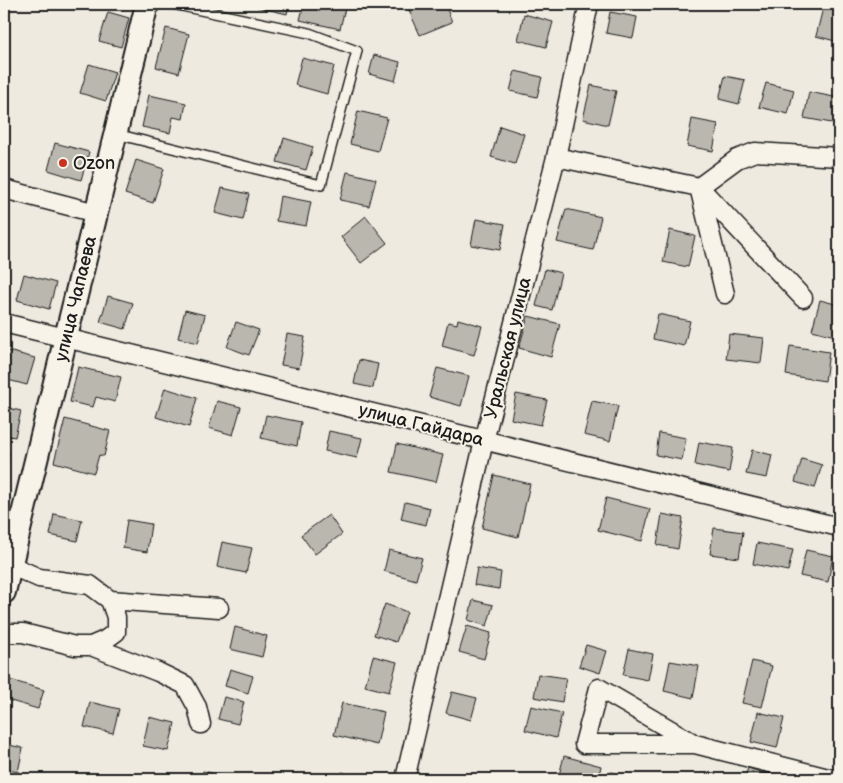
<svg xmlns="http://www.w3.org/2000/svg" width="843" height="783" viewBox="0 0 843 783" font-family="'Balsamiq Sans',sans-serif">
  <style>
    .building { fill: #bab7af; stroke: #1c1c1c }
    .lines { fill: none; stroke-linecap: round; stroke-linejoin: round }
    .service-casing { stroke: #1c1c1c; stroke-width: 12 }
    .minor-casing { stroke: #1c1c1c; stroke-width: 21 }
    .tertiary-casing { stroke: #1c1c1c; stroke-width: 26 }
    .service { stroke: #f7f3e8; stroke-width: 9 }
    .minor { stroke: #f7f3e8; stroke-width: 18 }
    .tertiary { stroke: #f7f3e8; stroke-width: 22 }
    .poi-dot { fill: #c8321e; stroke: #f7f3e8; stroke-width: 2 }
    .labels { text-anchor: middle; dominant-baseline: central; stroke-width: 4; stroke-linejoin: round; paint-order: stroke }
    .poi-label { font-size: 18px; fill: #1c1c1c; stroke: #f7f3e8; text-anchor: start }
    .street-label { font-size: 18px; fill: #1c1c1c; stroke: #f7f3e8 }
  </style>
  <rect width="100%" height="100%" fill="#eeeae0"/>
  <filter id="ink" filterUnits="userSpaceOnUse"><feTurbulence type="fractalNoise" baseFrequency=".02" numOctaves="2"/><feDisplacementMap in="SourceGraphic" scale="10" xChannelSelector="R" yChannelSelector="G"/><feConvolveMatrix kernelMatrix="1 2 1 2 8 2 1 2 1" color-interpolation-filters="sRGB"/></filter>
  <g filter="url(#ink)">
    <path class="building" d="M258 4H289L287 14 257 7Z
      M304 4H346L340 29 300 20Z
      M412 4H445L452 22 420 35 407 6Z
      M824 4H839V42L816 36Z
      M108 12 129 18 121 47 99 41Z
      M610 12 637 17 633 38 606 33Z
      M524 14 553 22 546 47 518 40Z
      M166 28 189 34 179 73 156 67Z
      M374 55 400 62 395 81 369 74Z
      M302 58 334 66 327 94 295 85Z
      M89 64 115 72 106 101 80 93Z
      M515 71 542 77 537 97 510 91Z
      M725 76 745 80 739 104 719 99Z
      M766 83 794 90 788 114 759 107Z
      M591 85 616 91 608 125 583 119Z
      M809 92 839 98 837 124 804 118Z
      M149 95 186 103 183 119 173 117 170 133 142 127Z
      M358 111 387 118 378 151 350 144Z
      M692 119 718 124 713 151 687 146Z
      M500 126 524 134 515 164 491 157Z
      M284 138 313 147 306 170 277 162Z
      M55 143 89 152 81 180 48 170Z
      M136 160 164 169 153 203 125 194Z
      M347 172 376 179 369 206 340 200Z
      M222 188 249 194 243 220 215 213Z
      M280 196 311 202 306 226 276 221Z
      M566 209 601 217 593 250 557 242Z
      M366 216 387 243 361 263 341 237Z
      M476 219 505 224 500 250 471 245Z
      M670 230 695 236 688 267 663 262Z
      M545 269 561 273 552 310 536 306Z
      M24 274 56 283 49 309 17 300Z
      M108 296 133 303 125 329 100 322Z
      M820 300 839 305V337L812 330Z
      M185 310 205 315 198 343 178 338Z
      M658 314 690 321 684 346 653 339Z
      M528 316 560 324 551 357 519 348Z
      M458 319 482 326 474 355 442 346 448 322 457 324Z
      M236 322 259 330 249 355 227 347Z
      M287 334 305 337 299 368 281 365Z
      M729 334 764 338 761 363 726 359Z
      M790 346 829 352 825 381 786 375Z
      M4 350 35 358 27 385 4 379Z
      M359 360 378 364 373 388 354 384Z
      M78 367 121 377 115 402 96 397 93 407 70 402Z
      M437 368 469 376 461 406 429 397Z
      M165 388 197 398 189 427 156 417Z
      M516 394 547 400 541 425 511 419Z
      M217 401 241 407 233 435 209 428Z
      M592 401 618 406 610 441 584 435Z
      M4 407 21 411 15 437 4 435Z
      M266 415 301 422 297 446 261 438Z
      M65 419 110 431 104 456 99 455 94 473 54 462Z
      M329 431 362 438 357 458 325 451Z
      M659 433 686 438 682 460 656 455Z
      M699 442 733 448 729 472 695 465Z
      M397 444 443 455 436 482 391 472Z
      M752 450 772 455 767 478 746 474Z
      M4 452 9 454 4 471Z
      M802 459 822 465 815 488 795 482Z
      M494 475 530 484 518 537 482 528Z
      M606 498 650 509 642 541 598 530Z
      M405 502 430 508 426 525 401 519Z
      M54 514 82 520 77 541 50 535Z
      M662 514 683 518 678 549 657 545Z
      M329 515 342 534 315 554 301 535Z
      M127 520 151 524 147 552 123 548Z
      M714 528 743 532 739 558 710 554Z
      M222 542 252 548 246 573 217 567Z
      M757 543 793 550 788 571 753 564Z
      M389 550 422 558 416 580 384 571Z
      M806 550 833 556 828 582 800 576Z
      M477 568 501 572 499 589 474 585Z
      M473 600 493 605 487 626 468 620Z
      M385 604 407 612 396 642 374 635Z
      M467 626 491 633 484 659 459 652Z
      M235 627 267 636 262 657 230 649Z
      M586 645 607 651 600 673 579 666Z
      M629 649 653 654 648 680 623 675Z
      M373 656 397 662 389 692 365 686Z
      M670 661 699 666 693 698 664 691Z
      M752 661 772 666 762 707 742 703Z
      M230 669 253 676 248 693 225 686Z
      M538 674 566 678 562 702 534 697Z
      M10 680 44 690 38 709 4 699Z
      M452 692 477 698 471 720 446 713Z
      M224 697 244 702 238 724 218 719Z
      M90 702 119 709 113 733 84 727Z
      M342 703 384 712 377 745 334 735Z
      M531 706 562 713 556 738 525 730Z
      M758 712 784 718 777 748 751 742Z
      M149 717 175 723 168 751 143 746Z
      M4 744 23 748 18 772 4 769Z
      M564 756 601 766 598 779H558Z
      M748 768 777 777V779H744Z
      M203 771 236 779H201Z
      M342 772 366 779H340Z
      M611 772 640 779H610Z"/>
    <g class="lines">
      <g class="service-casing">
        <path id="service" d="M116 134 321 185 357 51 309 33 172 4"/>
      </g>
      <g class="minor-casing">
        <path id="minor" d="M556 157 699 187 803 298
          M4 189 96 213
          M725 294 699 187 737 159 755 152 839 157
          M4 323 839 527
          M110 600 219 608
          M4 633H23L75 646H91L105 640 116 632V617L110 600 90 585 39 578 10 565
          M91 646 158 672 185 685 197 707 201 724
          M695 744 599 688 584 744H695L832 779
          M405 779 484 441 556 157 589 4"/>
      </g>
      <g class="tertiary-casing">
        <g id="tertiary">
          <path id="s1" d="M4 592 147 4"/>
        </g>
      </g>
      <use href="#service" class="service"/>
      <use href="#minor" class="minor"/>
      <use href="#tertiary" class="tertiary"/>
    </g>
  </g>
  <circle class="poi-dot" cx="63" cy="163" r="5"/>
  <g class="labels">
    <g class="poi-label">
      <text x="73" y="163">Ozon</text>
    </g>
    <g class="street-label">
      <text stroke="none"><textPath href="#s1" startOffset="302">улица Чапаева</textPath></text>
      <text transform="translate(508 348) rotate(-76)">Уральская улица</text>
      <text transform="translate(421 425) rotate(14)">улица Гайдара</text>
    </g>
  </g>
  <rect width="843" height="783" fill="none" stroke="#f7f3e8" stroke-width="20"/>
  <rect x="10" y="10" width="823" height="763" fill="none" stroke="#1c1c1c" stroke-width="2" filter="url(#ink)"/>
</svg>
